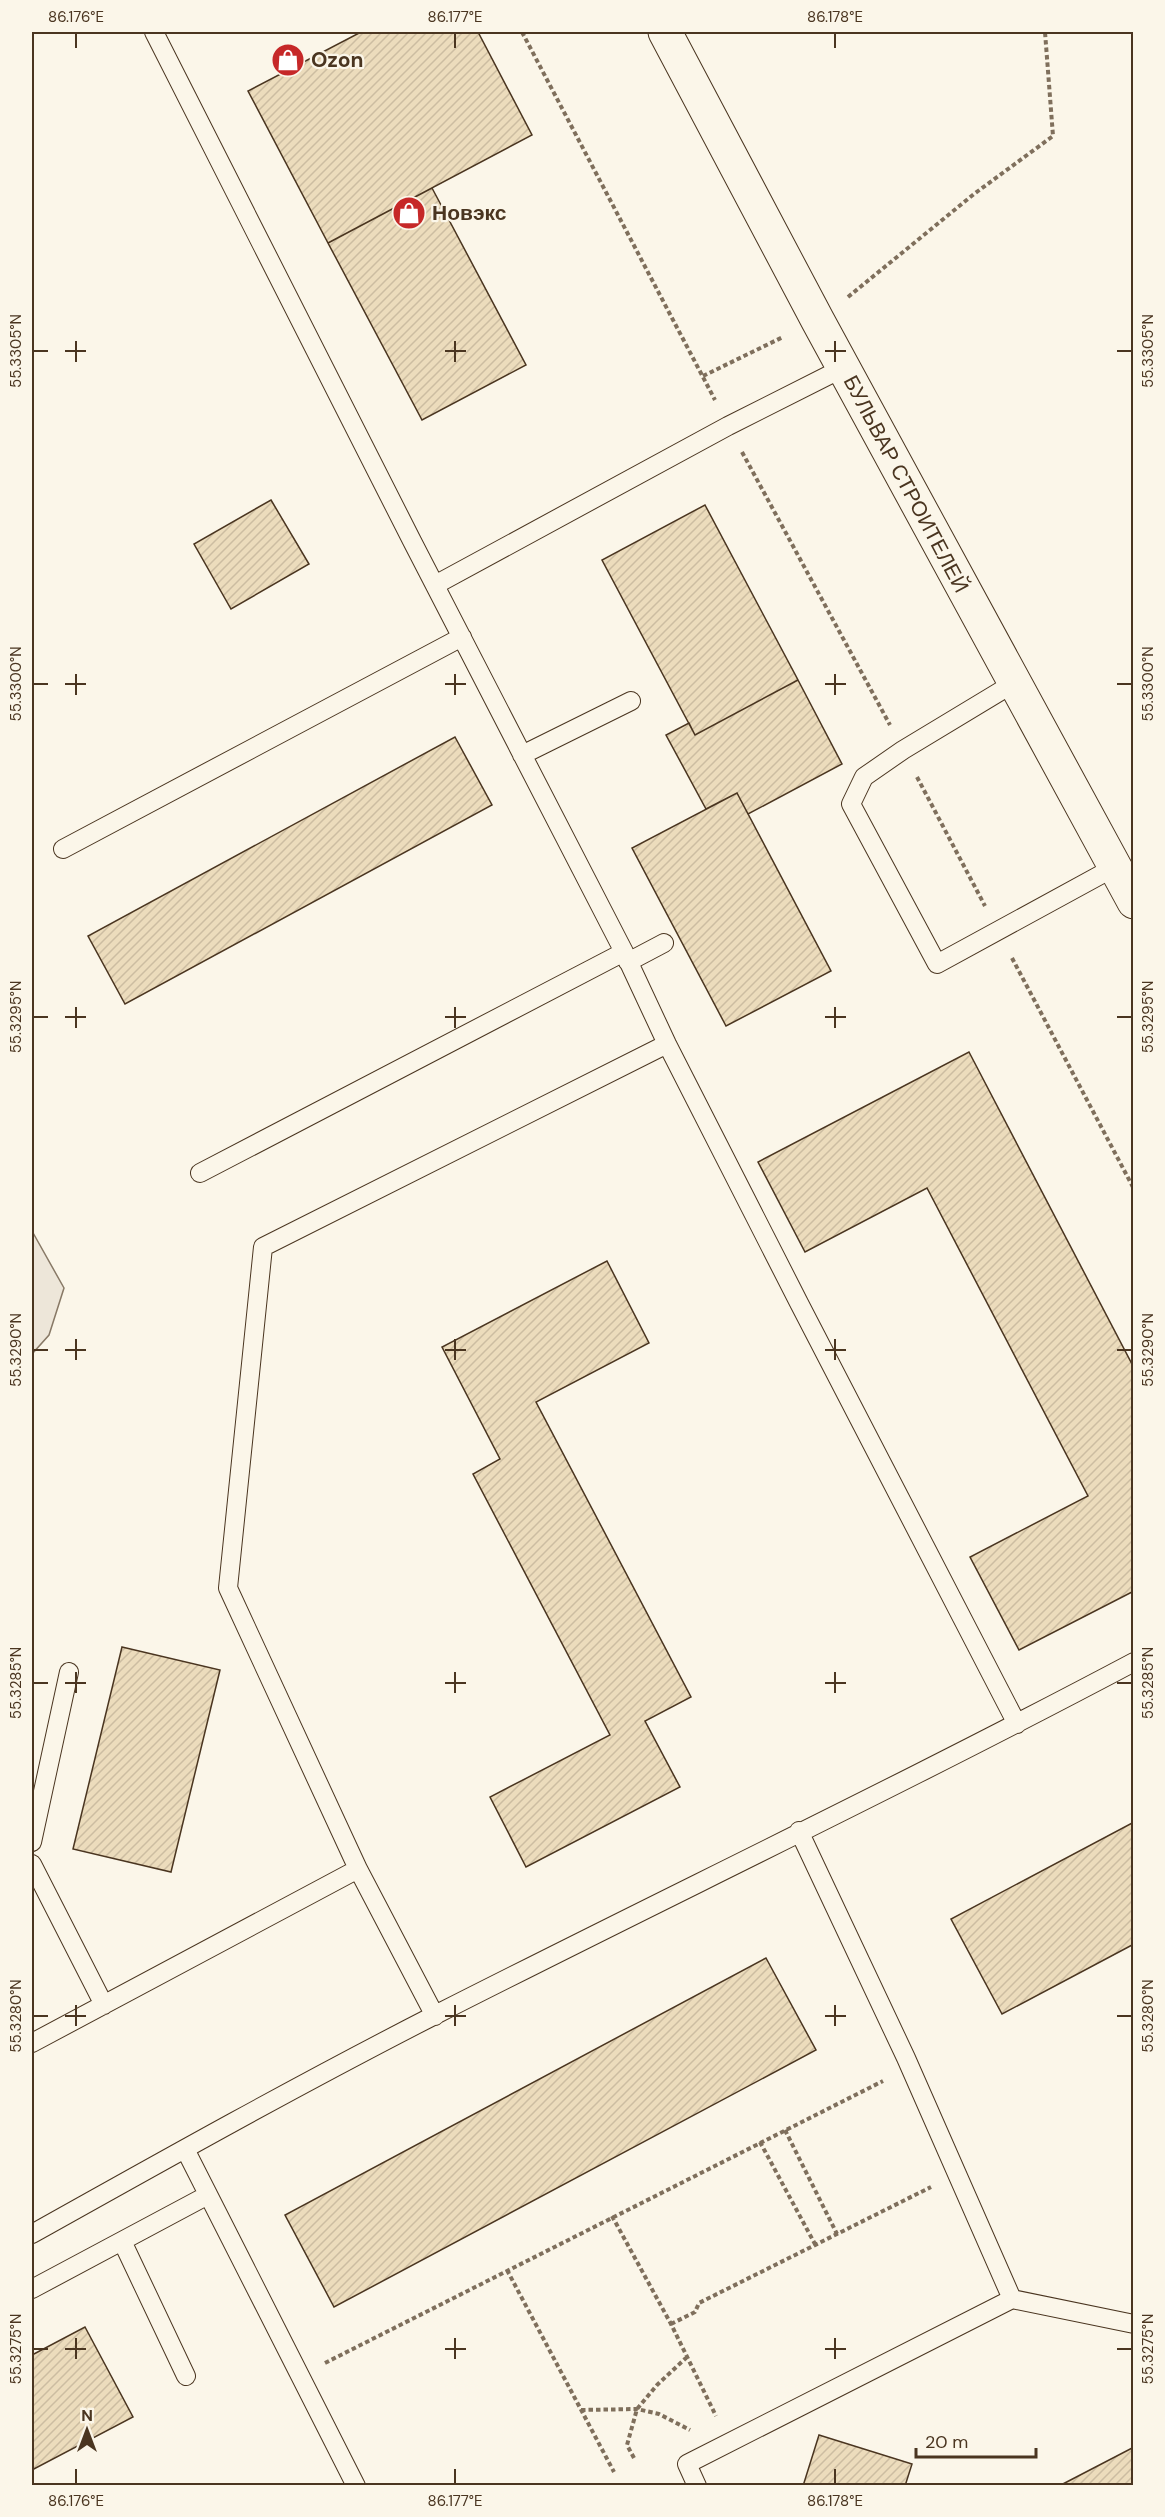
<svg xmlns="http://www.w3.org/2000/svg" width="1165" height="2517" viewBox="0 0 1165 2517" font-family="'DM Sans',sans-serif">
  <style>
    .grass { fill: #ede6d9; stroke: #887966; stroke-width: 1.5 }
    .building { fill: url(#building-hatch); stroke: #4a3520; stroke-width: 1.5 }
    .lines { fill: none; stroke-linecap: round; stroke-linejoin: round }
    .lane-casing { stroke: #4a3520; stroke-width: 20 }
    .street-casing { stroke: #4a3520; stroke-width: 35 }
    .path { stroke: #7f6f5c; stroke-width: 4; stroke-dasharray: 4.5 3; stroke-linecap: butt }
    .lane { stroke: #fbf6e9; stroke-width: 18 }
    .street { stroke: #fbf6e9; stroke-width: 33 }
    .ticks { fill: none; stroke: #4a3520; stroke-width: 2 }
    .labels { text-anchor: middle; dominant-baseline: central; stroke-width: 4.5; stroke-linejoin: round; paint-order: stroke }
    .poi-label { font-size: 21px; font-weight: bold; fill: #4a3520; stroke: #fbf6e9; text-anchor: start }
    .street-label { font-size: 21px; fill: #4a3520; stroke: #fbf6e9 }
    .neatline { fill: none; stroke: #4a3520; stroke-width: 2 }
    .ticks-label { font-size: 15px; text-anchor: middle; fill: #4a3520 }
  </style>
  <defs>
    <pattern id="building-hatch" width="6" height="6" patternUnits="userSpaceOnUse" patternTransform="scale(1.5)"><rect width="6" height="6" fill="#ecdcbc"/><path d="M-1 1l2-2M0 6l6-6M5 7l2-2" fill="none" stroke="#ccbda1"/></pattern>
  </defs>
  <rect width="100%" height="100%" fill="#fbf6e9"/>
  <path class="grass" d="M32 1231 64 1288 49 1335 32 1354Z"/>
  <path class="building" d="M361 32H478L532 135 328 243 248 91Z
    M432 188 526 365 422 420 328 243Z
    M271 500 309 564 231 609 194 544Z
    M705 505 798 680 695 735 602 560Z
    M798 680 842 764 748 814 737 793 706 809 666 735 689 723 695 735Z
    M455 737 492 805 125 1004 88 936Z
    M737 793 831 971 726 1026 632 848Z
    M969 1052 1134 1368V1591L1019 1650 970 1557 1088 1496 927 1188 805 1252 758 1162Z
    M607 1261 649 1343 536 1402 691 1697 645 1721 680 1787 526 1867 490 1797 610 1735 473 1474 500 1459 442 1347Z
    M122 1647 220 1670 171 1872 73 1849Z
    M1134 1822V1944L1002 2014 951 1919Z
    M766 1958 816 2050 334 2307 285 2215Z
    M85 2327 133 2417 32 2470V2355Z
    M819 2435 912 2464 905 2486H803Z
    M1134 2447V2486H1059Z"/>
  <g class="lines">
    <g class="lane-casing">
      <path id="lane" d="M154 32 412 541 624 952 667 1044 799 1303 1017 1724
        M435 585 728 426 843 368
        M1014 683 903 750 864 777 851 804 937 964 1113 868
        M522 755 631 701
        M63 849 462 637
        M628 962 664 943
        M200 1173 624 952
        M799 1831 906 2058 1012 2299 1134 2324
        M32 1842 69 1672
        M32 1864 104 2005
        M358 1869 435 2016
        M32 2043 358 1869 228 1588 263 1247 667 1044
        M185 2149 356 2486
        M32 2234C166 2159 300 2084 437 2014 669 1896 904 1784 1134 1662
        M122 2241 186 2376
        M32 2289 208 2195
        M697 2486 687 2464 1012 2299"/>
    </g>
    <g class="street-casing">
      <path id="street" d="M665 32 818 321 1134 902"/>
    </g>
    <path class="path" d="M522 32 715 400
      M848 297 974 194 1053 136 1045 32
      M703 376 783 337
      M742 452 890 725
      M917 777 985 906
      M1012 958 1134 1189
      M785 2130 837 2234
      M760 2142 816 2246
      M612 2216 671 2324 716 2416
      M507 2270 614 2472
      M671 2324 695 2312 699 2303 931 2187
      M325 2363 883 2081
      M581 2410 637 2409 659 2414 690 2430
      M634 2458 627 2445 637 2409 657 2385 687 2357"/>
    <use href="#lane" class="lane"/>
    <use href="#street" class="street"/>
  </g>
  <path class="ticks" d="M76 33V48M455 33V48M835 33V48M76 341V362M455 341V362M835 341V362M33 351H48M65 351H86M445 351H466M825 351H846M1117 351H1132M76 674V695M455 674V695M835 674V695M33 684H48M65 684H86M445 684H466M825 684H846M1117 684H1132M76 1007V1028M455 1007V1028M835 1007V1028M33 1017H48M65 1017H86M445 1017H466M825 1017H846M1117 1017H1132M76 1339V1360M455 1339V1360M835 1339V1360M33 1350H48M65 1350H86M445 1350H466M825 1350H846M1117 1350H1132M76 1672V1693M455 1672V1693M835 1672V1693M33 1683H48M65 1683H86M445 1683H466M825 1683H846M1117 1683H1132M76 2005V2026M455 2005V2026M835 2005V2026M33 2016H48M65 2016H86M445 2016H466M825 2016H846M1117 2016H1132M76 2338V2359M455 2338V2359M835 2338V2359M33 2349H48M65 2349H86M445 2349H466M825 2349H846M1117 2349H1132M76 2469V2484M455 2469V2484M835 2469V2484"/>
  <defs>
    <g id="shop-disc" transform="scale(1.725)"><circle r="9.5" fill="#c62828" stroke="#fbf6e9"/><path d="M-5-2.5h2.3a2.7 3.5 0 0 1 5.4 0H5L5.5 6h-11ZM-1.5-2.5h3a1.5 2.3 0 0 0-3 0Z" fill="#fff"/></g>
  </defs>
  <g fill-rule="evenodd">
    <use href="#shop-disc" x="288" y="60"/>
    <use href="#shop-disc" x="409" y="213"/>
  </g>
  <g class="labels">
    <g class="poi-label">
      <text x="311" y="60">Ozon</text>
      <text x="432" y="213">Новэкс</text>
    </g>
    <g class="street-label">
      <text transform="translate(906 484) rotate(62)">БУЛЬВАР СТРОИТЕЛЕЙ</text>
    </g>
  </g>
  <rect width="1165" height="2517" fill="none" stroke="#fbf6e9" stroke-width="66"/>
  <g transform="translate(87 2430)" stroke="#fbf6e9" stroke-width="4.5" paint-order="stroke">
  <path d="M0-4.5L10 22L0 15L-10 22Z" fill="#4a3520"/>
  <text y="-9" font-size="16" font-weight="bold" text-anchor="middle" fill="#4a3520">N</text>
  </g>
  <path d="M916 2448v9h120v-9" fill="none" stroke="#4a3520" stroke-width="3"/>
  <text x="925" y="2448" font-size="18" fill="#4a3520" stroke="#fbf6e9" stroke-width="4.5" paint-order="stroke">20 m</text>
  <rect x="33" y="33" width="1099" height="2451" class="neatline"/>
  <g class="ticks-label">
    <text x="76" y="22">86.176°E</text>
    <text x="455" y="22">86.177°E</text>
    <text x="835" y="22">86.178°E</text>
    <text transform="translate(16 351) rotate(-90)" y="5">55.3305°N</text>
    <text transform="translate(1148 351) rotate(-90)" y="5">55.3305°N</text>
    <text transform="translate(16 684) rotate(-90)" y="5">55.3300°N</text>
    <text transform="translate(1148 684) rotate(-90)" y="5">55.3300°N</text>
    <text transform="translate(16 1017) rotate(-90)" y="5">55.3295°N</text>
    <text transform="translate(1148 1017) rotate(-90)" y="5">55.3295°N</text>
    <text transform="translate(16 1350) rotate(-90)" y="5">55.3290°N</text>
    <text transform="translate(1148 1350) rotate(-90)" y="5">55.3290°N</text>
    <text transform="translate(16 1683) rotate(-90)" y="5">55.3285°N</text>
    <text transform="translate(1148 1683) rotate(-90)" y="5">55.3285°N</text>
    <text transform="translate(16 2016) rotate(-90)" y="5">55.3280°N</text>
    <text transform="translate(1148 2016) rotate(-90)" y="5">55.3280°N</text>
    <text transform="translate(16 2349) rotate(-90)" y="5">55.3275°N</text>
    <text transform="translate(1148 2349) rotate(-90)" y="5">55.3275°N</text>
    <text x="76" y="2506">86.176°E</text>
    <text x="455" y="2506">86.177°E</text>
    <text x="835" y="2506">86.178°E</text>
  </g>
</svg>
